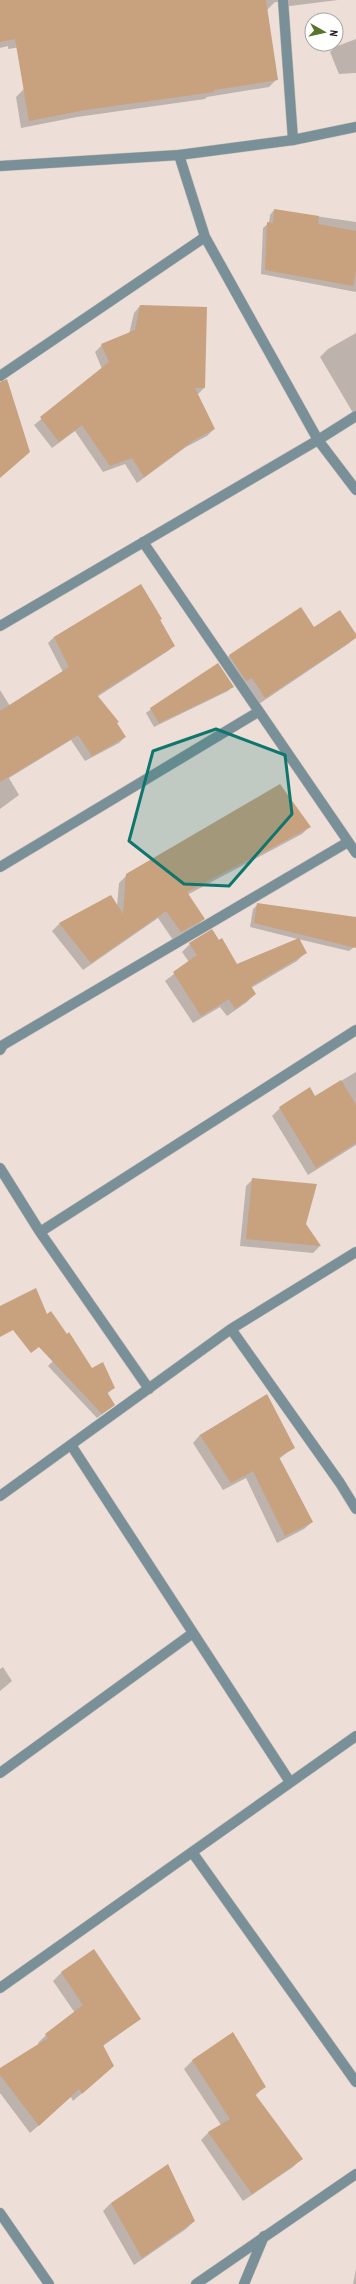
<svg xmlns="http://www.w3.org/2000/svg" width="356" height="2284" viewBox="0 0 356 2284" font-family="'Archivo Narrow',sans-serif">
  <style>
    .shadow { fill: #0003 }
    .building { fill: #c8a17e }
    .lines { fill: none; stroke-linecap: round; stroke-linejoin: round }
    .minor-casing { stroke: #c8bcb4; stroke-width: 11 }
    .tertiary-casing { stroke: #c8bcb4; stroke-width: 11 }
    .minor { stroke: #799099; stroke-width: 10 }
    .tertiary { stroke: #799099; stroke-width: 10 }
    .marked { fill: #0f766e; fill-opacity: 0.2; stroke: #0f766e; stroke-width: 3; stroke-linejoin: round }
  </style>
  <rect width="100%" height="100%" fill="#eddfd7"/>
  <path class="shadow" d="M0 0H338L282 7 278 2H275L267 10 277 79 269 87 207 97 205 99 77 117 21 128 16 97 24 89 122 31 8 49V46L0 48Z
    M356 39V73L339 74 330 52 335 47Z
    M274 210 356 222V292L261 274 263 228 269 223 270 215Z
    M140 306 204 388 197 395 214 429 207 436 186 447 137 483 125 464 103 472 75 431 52 448 34 425 102 369 95 352 102 345 129 334 134 313Z
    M356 333V418L320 357 328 349Z
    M141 585 174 645 168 651 97 697 125 737 119 743 85 761 71 740 9 778 19 795 0 809V690L10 706 63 672 48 643 54 637Z
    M301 609 314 629 356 637 348 644 256 706 221 664 229 656Z
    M233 686 228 691 154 727 146 713 151 709Z
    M310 826 302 834 187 895 204 919 196 926 173 940 158 918 83 970 52 931 60 923 117 907 119 883 127 875Z
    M258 904 356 918 354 947 349 951 298 939 305 953 297 961 251 988 255 994 247 1002 227 1016 220 1007 193 1023 165 981 189 962 182 952 190 944 212 931 236 965 298 939 250 927 253 909Z
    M356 1072V1145L308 1175 272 1116 280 1108 314 1097Z
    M253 1179 305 1224 320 1246 313 1253 240 1246 246 1186Z
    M53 1361 91 1369 114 1388 107 1394 114 1405 97 1418 48 1366Z
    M266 1396 293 1448 279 1459 312 1522 304 1529 277 1543 246 1478 223 1490 193 1443 200 1435Z
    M3 1667 12 1681 0 1691V1669Z
    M94 1951 140 2019 103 2046 113 2066 73 2101 71 2097 30 2133 0 2093V2070L39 2045 38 2043 46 2035 75 2013 53 1981 61 1973Z
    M232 2034 264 2087 255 2096 301 2159 293 2167 243 2201 201 2140 209 2132 221 2125 184 2069 192 2061Z
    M111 2203 194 2221 186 2229 134 2265 103 2211Z
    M356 2269V2284H353Z"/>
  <path class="building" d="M0 0H266L278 80 214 90V92L85 110 29 121 15 39 0 42Z
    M274 209 319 216 318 224 356 231V271L353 286 265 270 267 222 273 223Z
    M140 305 207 307 205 388H195L215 429 194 440 144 477 132 458 110 466 82 425 59 442 40 417 109 362 101 344 135 330Z
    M7 379 30 452 0 478V382Z
    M141 584 162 619 160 620 175 646 97 695 119 722 117 723 126 737 92 756 78 735 0 782V711L69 667 54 637Z
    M301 607 314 627 340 610 356 634V638L265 698 252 678 246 681 229 655Z
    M218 663 234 687 159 723 150 708Z
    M280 784 311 827 187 892 205 919 181 932 166 911 91 963 59 923 111 895 123 914 126 874Z
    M257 903 356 917V948L254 923Z
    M212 929 219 940 222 938 237 964 299 938 307 953 251 986 256 994 235 1009 229 999 201 1016 173 972 197 955 189 943Z
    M341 1080 356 1105V1143L316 1168 279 1107 310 1087 315 1096Z
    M252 1178 317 1184 306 1224 321 1246 246 1239Z
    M36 1288 47 1314 51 1311 67 1334 69 1332 92 1368 103 1362 115 1388 107 1392 115 1405 102 1414 39 1347 31 1353 13 1330 0 1337V1306Z
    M267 1394 295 1448 279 1457 313 1522 285 1536 253 1471 231 1483 200 1435Z
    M94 1949 141 2019 103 2045 114 2066 82 2094 79 2089 39 2126 0 2075V2068L48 2038 45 2034 83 2005 61 1972Z
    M233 2032 266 2087 255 2094 303 2159 252 2194 208 2132 230 2119 192 2060Z
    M168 2164 195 2221 142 2258 111 2203Z"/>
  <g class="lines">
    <g class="minor-casing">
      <path id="minor" d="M283 0 293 140
        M179 155 205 237 318 440 356 490
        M0 376 205 237
        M143 542 356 853
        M0 626 318 440 356 416
        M0 867 258 712
        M0 1050 3 1045 348 842
        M0 1168 40 1232 149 1389
        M40 1232 356 1030
        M231 1329 340 1483 356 1509
        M71 1445 290 1782
        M0 1496 231 1329 356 1252
        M0 1773 193 1633
        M192 1852 356 2082
        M0 1988 356 1736
        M0 2213 49 2284
        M196 2284 356 2174
        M244 2284 264 2236"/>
    </g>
    <g class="tertiary-casing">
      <path id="tertiary" d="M0 166 179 155 293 140 356 127"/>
    </g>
    <use href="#minor" class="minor"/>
    <use href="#tertiary" class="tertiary"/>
  </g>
  <path class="marked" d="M216 729 285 755 292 814 229 886 184 884 129 841 153 751Z"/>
  <g transform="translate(324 32) rotate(98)"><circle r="19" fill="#ffffff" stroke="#a5a3a2"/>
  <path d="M0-3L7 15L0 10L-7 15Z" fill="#587529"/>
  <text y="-6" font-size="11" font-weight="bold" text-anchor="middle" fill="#1e1a17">N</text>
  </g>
</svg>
